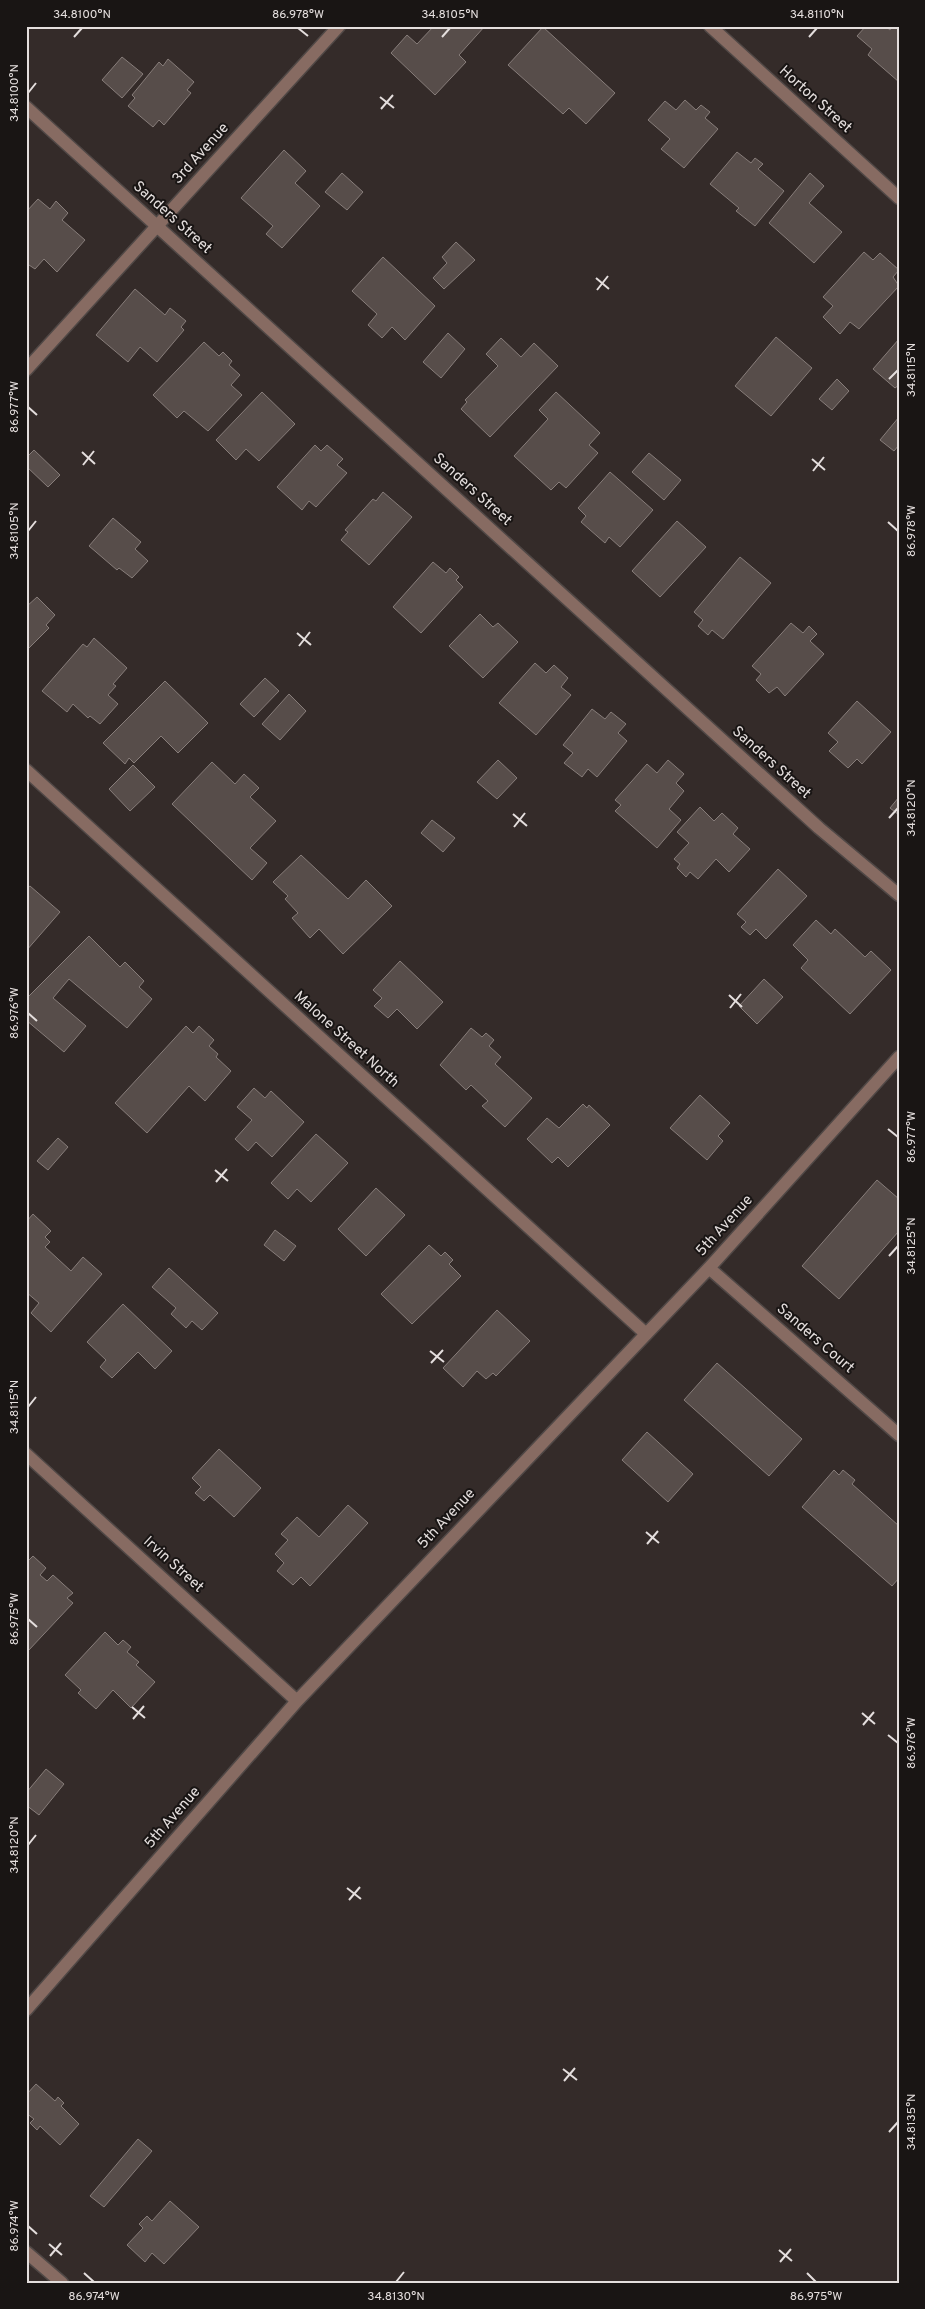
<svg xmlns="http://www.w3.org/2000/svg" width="925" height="2309" viewBox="0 0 925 2309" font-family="Overpass,sans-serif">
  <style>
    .building { fill: #574d4a; stroke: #877d7a }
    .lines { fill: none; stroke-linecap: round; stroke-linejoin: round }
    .minor-casing { stroke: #504846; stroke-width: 15 }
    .minor { stroke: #876b62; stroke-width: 12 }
    .ticks { fill: none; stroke: #e4dedd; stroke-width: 2 }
    .labels { text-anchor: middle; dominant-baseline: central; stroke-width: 4; stroke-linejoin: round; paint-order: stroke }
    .street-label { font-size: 15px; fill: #e4dedd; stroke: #191514 }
    .neatline { fill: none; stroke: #e4dedd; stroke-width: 2 }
    .ticks-label { font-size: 12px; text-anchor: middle; fill: #e4dedd }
  </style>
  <rect width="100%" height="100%" fill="#342b29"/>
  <path class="building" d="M434 26H485L459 55 466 62 435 95 391 53 407 35 417 44Z
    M866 26H885L890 30 893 26H899V82L868 55 872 49 857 36Z
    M543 27 615 93 586 124 569 108 563 114 508 65Z
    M122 57 143 74 122 98 102 80Z
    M168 59 194 82 187 90 191 93 164 125 159 120 153 127 128 106 135 98 132 95 159 62 163 66Z
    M685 100 696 110 701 105 710 112 705 118 718 129 684 168 661 149 670 139 648 120 665 101 676 110Z
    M284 150 306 171 295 183 320 206 282 248 266 234 273 226 241 198Z
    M737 152 751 163 755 158 763 164 758 169 784 191 755 226 736 211 739 208 710 184Z
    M342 173 363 192 347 210 325 192Z
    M810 173 824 186 809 203 842 232 814 263 769 223Z
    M38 199 50 209 56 201 68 213 62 220 85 240 57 272 44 259 35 269 26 263V212Z
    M456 242 475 260 444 289 433 278 447 263 442 257Z
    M864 252 873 260 880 253 899 270 893 277 899 286 859 329 850 322 840 334 823 317 833 306 823 297Z
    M383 257 435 306 405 340 392 327 382 338 368 325 377 314 352 291Z
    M135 289 165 315 170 308 186 321 181 327 184 330 157 362 140 347 128 362 96 335Z
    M448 333 465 349 441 378 423 362Z
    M776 337 812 368 771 416 735 386Z
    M501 338 521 357 534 343 558 366 490 437 461 409 467 402 465 400 498 366 486 354Z
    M899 339V385L895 388 873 369Z
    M204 342 219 356 223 352 232 361 229 365 240 375 231 385 242 395 208 431 184 411 177 418 153 395Z
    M837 379 849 391 832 410 819 399Z
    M262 392 295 424 259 461 246 449 236 460 216 440Z
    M556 392 600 433 589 445 598 453 566 488 559 482 551 490 514 456 548 419 539 410Z
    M899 417V445L894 451 880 440Z
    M315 445 321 451 327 445 343 459 337 465 347 473 316 507 309 501 302 510 277 487Z
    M34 450 60 475 48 487 26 466V458Z
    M649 453 681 480 664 500 632 472Z
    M610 472 653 510 620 547 609 537 605 543 581 522 586 516 578 508Z
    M383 492 412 517 369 565 341 540 348 532 345 530 373 499 376 501Z
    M113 518 141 542 135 549 148 561 132 578 119 568 117 570 89 546Z
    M677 521 706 547 660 597 632 571Z
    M740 557 771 583 723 639 712 630 708 635 698 626 703 620 694 612Z
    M433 562 446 573 450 568 459 577 456 580 463 587 421 633 393 607Z
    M37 597 55 615 46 625 49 628 26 651V607Z
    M480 614 493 627 498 623 518 642 483 678 449 646Z
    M791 623 803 633 809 626 817 634 810 641 824 654 785 696 777 687 769 693 756 680 761 674 752 666Z
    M94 638 127 668 113 684 116 686 108 695 118 704 100 724 90 716 88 718 73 704 67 712 42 691 83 644 87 647Z
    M535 663 546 673 554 665 568 678 561 687 571 695 536 735 499 703Z
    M265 678 279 691 254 717 240 704Z
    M165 681 208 723 178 753 161 736 134 763 129 758 125 764 103 743Z
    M289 694 306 711 280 740 262 724Z
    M857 701 891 732 862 764 857 759 848 768 829 751 838 742 828 733Z
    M592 709 605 719 611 712 626 724 618 733 627 741 597 777 588 769 582 777 564 763 573 753 563 745Z
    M498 760 517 778 497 799 477 782Z
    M668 760 684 774 676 783 684 791 669 809 681 820 657 848 615 811 621 805 615 800 647 764 657 773Z
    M212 762 235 784 244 774 259 788 250 797 276 821 250 848 267 863 252 880 172 804Z
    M133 765 155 787 130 811 109 789Z
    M899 797V815L890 808Z
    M700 807 714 821 722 813 738 828 733 834 750 849 729 872 716 859 698 879 690 872 686 877 677 868 680 864 674 859 689 843 677 832Z
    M432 820 455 838 443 852 421 833Z
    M301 855 348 899 366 880 392 906 343 954 319 929 310 938 292 918 298 913 285 899 288 896 273 882Z
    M778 869 807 896 766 939 756 929 750 935 741 927 746 922 737 914Z
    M30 886 60 912 26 951V889Z
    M816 920 831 934 835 929 865 957 871 951 891 970 850 1014 801 968 808 960 793 945Z
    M89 936 120 967 125 962 144 981 139 987 152 999 127 1028 69 979 53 998 86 1026 64 1052 26 1020V999Z
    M400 961 443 1002 417 1029 397 1009 388 1018 374 1006 382 998 373 990Z
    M764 979 783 997 757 1024 739 1006Z
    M186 1026 193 1033 199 1026 214 1040 209 1046 218 1054 216 1057 231 1071 205 1101 189 1086 147 1133 115 1103Z
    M471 1028 482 1037 486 1033 494 1040 489 1046 501 1057 495 1064 532 1098 505 1127 482 1106 488 1101 471 1085 466 1090 440 1065Z
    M254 1088 265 1098 271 1091 304 1122 272 1157 256 1142 248 1151 235 1139 252 1120 237 1107Z
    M700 1095 730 1123 718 1136 723 1141 707 1160 670 1128Z
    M583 1104 587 1108 589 1105 610 1125 568 1167 558 1157 552 1163 527 1139 547 1118 559 1128Z
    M316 1134 348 1163 311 1202 297 1189 288 1199 271 1183Z
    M58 1138 68 1147 48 1170 37 1161Z
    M877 1180 899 1199V1231L839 1299 802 1266Z
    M376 1188 405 1215 366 1256 338 1229Z
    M33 1214 51 1231 45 1237 50 1242 45 1247 71 1271 83 1257 102 1274 51 1332 31 1313 39 1303 26 1292V1222Z
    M275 1230 296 1246 284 1261 264 1245Z
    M429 1245 441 1256 445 1252 453 1260 449 1264 461 1276 412 1324 381 1294Z
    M169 1268 218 1313 202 1330 192 1321 186 1328 171 1314 176 1308 152 1287Z
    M123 1304 172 1351 155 1369 138 1352 112 1378 100 1367 106 1360 87 1342Z
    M497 1310 530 1341 496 1376 493 1373 486 1379 477 1371 463 1387 443 1368Z
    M717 1363 802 1439 769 1476 684 1400Z
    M647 1432 693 1474 668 1502 622 1460Z
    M219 1449 261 1488 234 1517 210 1495 204 1501 195 1493 201 1487 192 1478Z
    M834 1470 839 1475 843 1470 855 1480 852 1484 899 1526V1578L892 1586 802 1507Z
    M348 1505 368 1523 310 1586 301 1577 293 1585 277 1571 284 1563 275 1554 288 1540 281 1534 297 1517 319 1537Z
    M33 1556 46 1568 40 1575 47 1581 53 1575 73 1593 67 1598 73 1603 28 1651 26 1649V1563Z
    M105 1632 118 1645 123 1640 131 1647 127 1652 139 1662 136 1665 155 1682 131 1708 113 1690 96 1709 78 1693 81 1690 65 1675Z
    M46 1769 64 1784 39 1815 26 1805V1793Z
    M36 2084 55 2101 58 2097 64 2103 61 2106 79 2124 60 2145 40 2126 37 2130 30 2123 34 2119 26 2113V2095Z
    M138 2139 152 2151 104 2207 90 2196Z
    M170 2201 199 2227 164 2264 152 2253 145 2262 127 2245 143 2228 139 2224 147 2216 152 2221Z"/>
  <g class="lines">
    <g class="minor-casing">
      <path id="minor" d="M710 26 899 198
        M26 107 819 828 899 895
        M26 370 339 26
        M26 770 645 1333
        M709 1268 899 1435
        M26 1454 297 1701
        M26 2010 297 1701 709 1268 899 1057
        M26 2252 62 2283"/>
    </g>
    <use href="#minor" class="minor"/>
  </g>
  <path class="ticks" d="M298 28 308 36M74 37 82 28M442 37 450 28M809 37 817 28M28 93 36 83M380 97 394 108M381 109 393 95M596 278 609 289M597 290 608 276M889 379 898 370M28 407 37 415M82 452 95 464M812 459 825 470M83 465 94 451M813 471 824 457M888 522 898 531M28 531 36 521M297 633 311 645M299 646 310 632M513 814 527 826M889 818 898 808M514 827 525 813M729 995 742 1007M730 1008 741 994M28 1013 37 1021M888 1129 898 1137M215 1170 228 1181M216 1182 227 1169M889 1256 898 1246M430 1351 444 1362M431 1363 443 1350M28 1407 36 1397M646 1532 659 1543M647 1544 658 1531M28 1619 37 1627M132 1707 145 1718M862 1713 875 1724M133 1719 144 1706M863 1725 874 1712M888 1735 898 1743M28 1845 36 1835M347 1888 361 1899M349 1900 360 1887M563 2069 577 2080M564 2081 575 2068M889 2132 898 2122M28 2226 37 2234M49 2244 62 2255M779 2250 792 2261M50 2256 61 2243M780 2262 791 2249M84 2273 94 2282M807 2273 816 2282M396 2282 404 2272"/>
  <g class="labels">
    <g class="street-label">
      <text transform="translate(815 100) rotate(42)">Horton Street</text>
      <text transform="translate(201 154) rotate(-48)">3rd Avenue</text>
      <text transform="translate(172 218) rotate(42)">Sanders Street</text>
      <text transform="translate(472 490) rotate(42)">Sanders Street</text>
      <text transform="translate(771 763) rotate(42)">Sanders Street</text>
      <text transform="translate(346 1040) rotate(42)">Malone Street North</text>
      <text transform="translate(725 1226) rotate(-48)">5th Avenue</text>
      <text transform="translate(815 1339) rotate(41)">Sanders Court</text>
      <text transform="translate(447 1519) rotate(-47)">5th Avenue</text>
      <text transform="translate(173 1565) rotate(42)">Irvin Street</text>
      <text transform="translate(173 1818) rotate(-49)">5th Avenue</text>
    </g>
  </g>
  <rect width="925" height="2309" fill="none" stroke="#191514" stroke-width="55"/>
  <rect x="28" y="28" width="870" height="2254" class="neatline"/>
  <g class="ticks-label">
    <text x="82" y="18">34.8100°N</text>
    <text x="298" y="18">86.978°W</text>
    <text x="450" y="18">34.8105°N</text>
    <text x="817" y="18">34.8110°N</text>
    <text transform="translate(14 93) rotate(-90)" y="4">34.8100°N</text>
    <text transform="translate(911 370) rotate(-90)" y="4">34.8115°N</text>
    <text transform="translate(14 407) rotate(-90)" y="4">86.977°W</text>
    <text transform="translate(911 531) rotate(-90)" y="4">86.978°W</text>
    <text transform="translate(14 531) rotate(-90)" y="4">34.8105°N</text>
    <text transform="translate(911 808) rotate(-90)" y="4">34.8120°N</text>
    <text transform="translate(14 1013) rotate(-90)" y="4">86.976°W</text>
    <text transform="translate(911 1137) rotate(-90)" y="4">86.977°W</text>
    <text transform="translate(911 1246) rotate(-90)" y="4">34.8125°N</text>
    <text transform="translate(14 1407) rotate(-90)" y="4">34.8115°N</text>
    <text transform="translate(14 1619) rotate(-90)" y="4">86.975°W</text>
    <text transform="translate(911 1743) rotate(-90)" y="4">86.976°W</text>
    <text transform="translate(14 1845) rotate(-90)" y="4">34.8120°N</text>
    <text transform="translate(911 2122) rotate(-90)" y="4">34.8135°N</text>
    <text transform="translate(14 2226) rotate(-90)" y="4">86.974°W</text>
    <text x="94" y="2300">86.974°W</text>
    <text x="396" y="2300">34.8130°N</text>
    <text x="816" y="2300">86.975°W</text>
  </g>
</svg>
